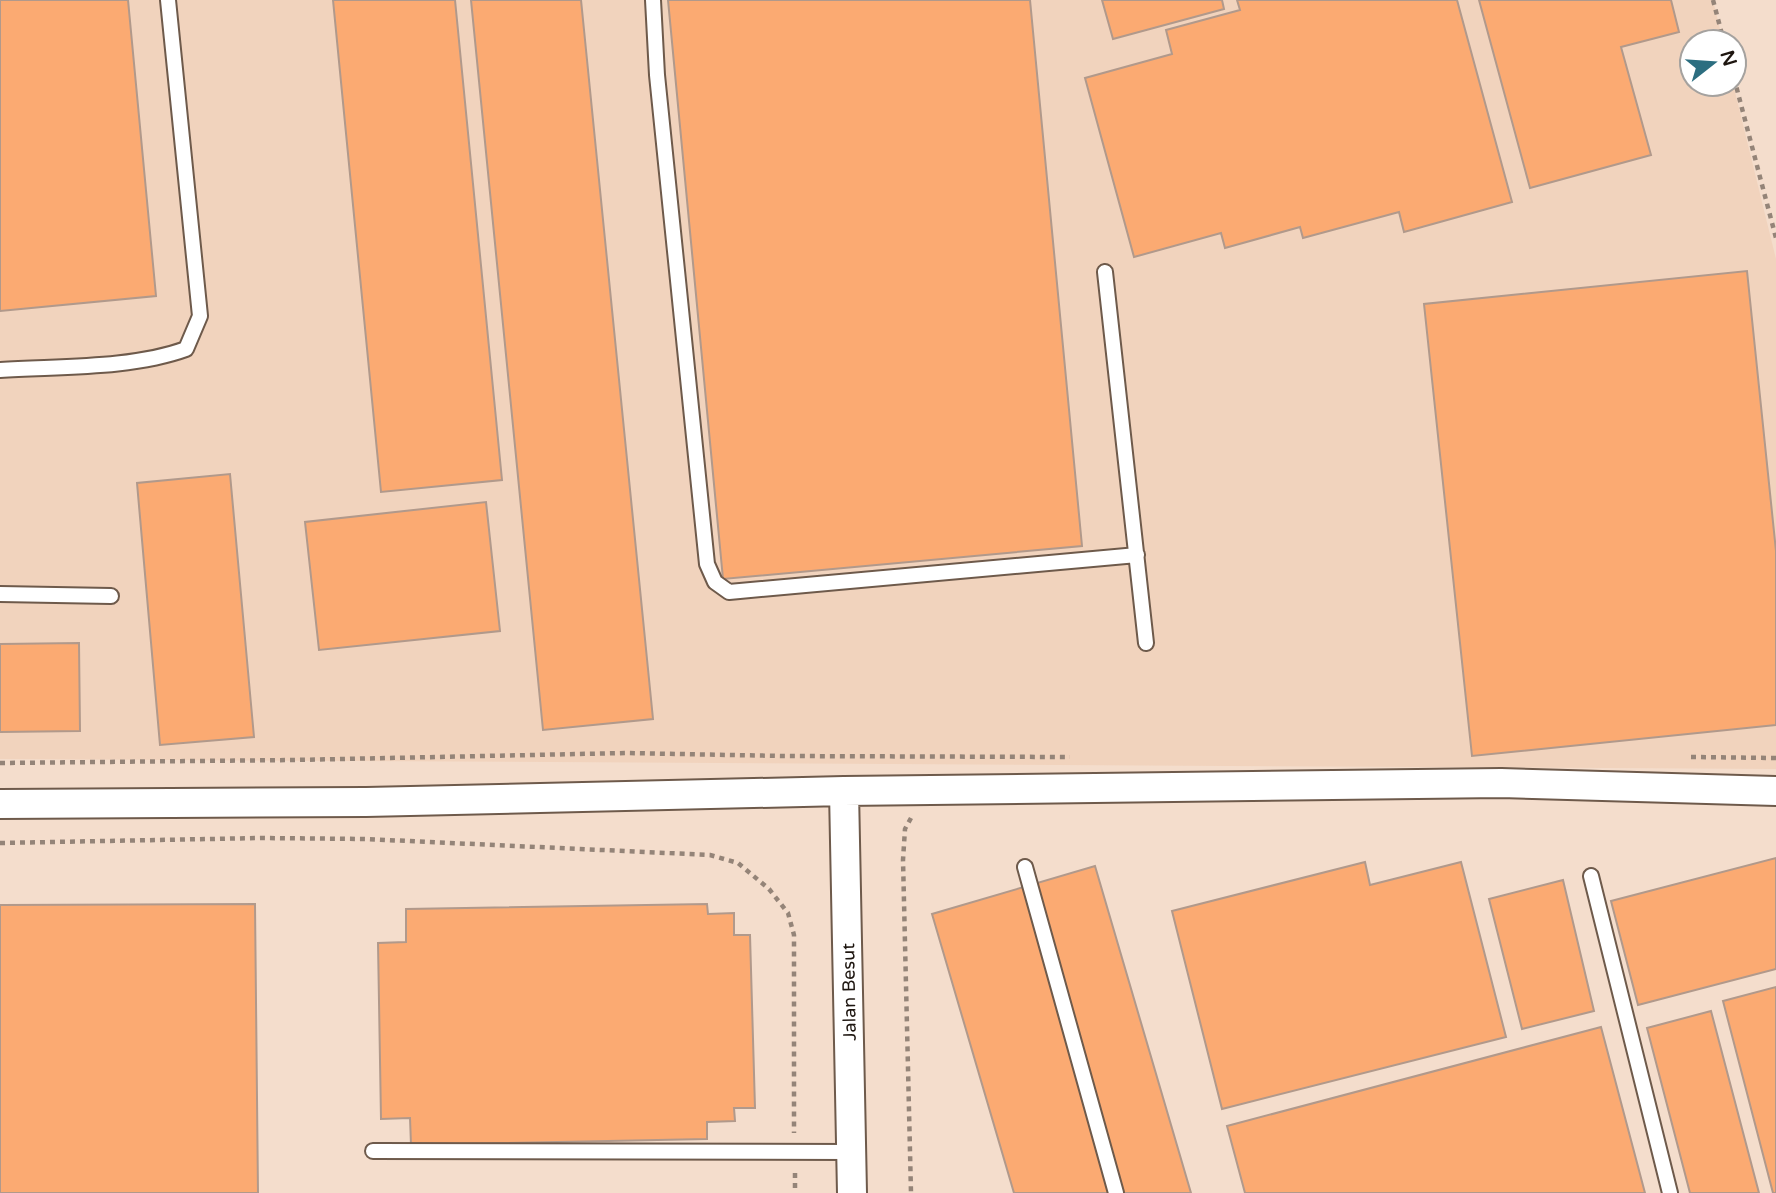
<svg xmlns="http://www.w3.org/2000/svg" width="1776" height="1193" viewBox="0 0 1776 1193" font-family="'Varela Round',sans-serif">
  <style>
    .built { fill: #f1d3bd }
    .building { fill: #fbaa72; stroke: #b1998b; stroke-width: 2 }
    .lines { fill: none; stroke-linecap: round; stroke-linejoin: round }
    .lane-casing { stroke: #6e5a4b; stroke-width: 18 }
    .street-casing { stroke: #6e5a4b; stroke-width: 32 }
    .path { stroke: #948478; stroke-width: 4.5; stroke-dasharray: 5 5; stroke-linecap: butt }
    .lane { stroke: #fff; stroke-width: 14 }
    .street { stroke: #fff; stroke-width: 28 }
    .labels { text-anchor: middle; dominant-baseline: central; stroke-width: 6; stroke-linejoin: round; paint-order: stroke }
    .street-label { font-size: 18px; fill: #1e1610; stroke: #fff }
  </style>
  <rect width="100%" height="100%" fill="#f4ddcc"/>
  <path class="built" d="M0 0H1713L1723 42H1692V84H1733L1776 259V769L0 759Z"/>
  <path class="building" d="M0 0H128L156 296 0 311Z
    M333 0H455L502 480 381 492Z
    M471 0H581L653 719 543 730Z
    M668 0H1030L1082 546 723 579Z
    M1102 0H1222L1224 9 1113 39Z
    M1237 0H1457L1512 202 1404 232 1399 212 1303 238 1300 227 1225 248 1221 233 1134 257 1085 78 1172 54 1166 30 1240 10Z
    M1479 0H1671L1679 32 1621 47 1651 155 1530 188Z
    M1747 271 1776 551V725L1472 756 1424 304Z
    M230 474 254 737 160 745 137 483Z
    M486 502 500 631 319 650 305 522Z
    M79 643 80 731 0 732V644Z
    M1776 858V969L1638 1005 1611 901Z
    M1365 862 1370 885 1461 862 1506 1037 1222 1109 1172 911Z
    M1095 866 1191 1193H1014L932 914Z
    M1563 880 1594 1011 1522 1029 1489 899Z
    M255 904 258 1193H0V905Z
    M707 904 708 914 734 913V935H750L755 1108H734L735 1121 707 1122V1139L411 1145 410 1118 381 1119 378 943 406 942V909Z
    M1776 987V1193H1773L1723 1001Z
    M1711 1011 1759 1193H1690L1647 1028Z
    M1601 1027 1645 1193H1245L1227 1126Z"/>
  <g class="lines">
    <g class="lane-casing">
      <path id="lane" d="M653 0 657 75 707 564 715 582 729 592 1137 555
        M1105 272 1146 643
        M0 370C58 366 131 369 186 349L200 316 168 0
        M0 594 111 596
        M1025 867 1116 1193
        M1591 876 1670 1193
        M373 1151 852 1152"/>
    </g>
    <g class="street-casing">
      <path id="street" d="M844 791 852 1193
        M0 804 366 802 844 791 1501 783 1776 791"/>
    </g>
    <path class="path" d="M1713 0 1724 42
      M1734 78 1776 238
      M1691 757 1776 758
      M0 763 294 760 626 753 784 756 1070 757
      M911 818 905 829 903 860 911 1193
      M0 843 261 838 365 839 710 855 738 863 769 889 788 913 794 935V1133
      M795 1173V1193"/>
    <use href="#lane" class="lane"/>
    <use href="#street" class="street"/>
  </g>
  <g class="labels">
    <g class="street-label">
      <text transform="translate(849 992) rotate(-91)">Jalan Besut</text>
    </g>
  </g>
  <g transform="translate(1713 63) rotate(73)"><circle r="33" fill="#ffffff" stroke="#a5a29f" stroke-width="2"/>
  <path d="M0-5L12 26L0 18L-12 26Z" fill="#2c6e80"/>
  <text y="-10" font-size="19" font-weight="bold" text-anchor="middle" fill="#1e1610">N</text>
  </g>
</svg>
